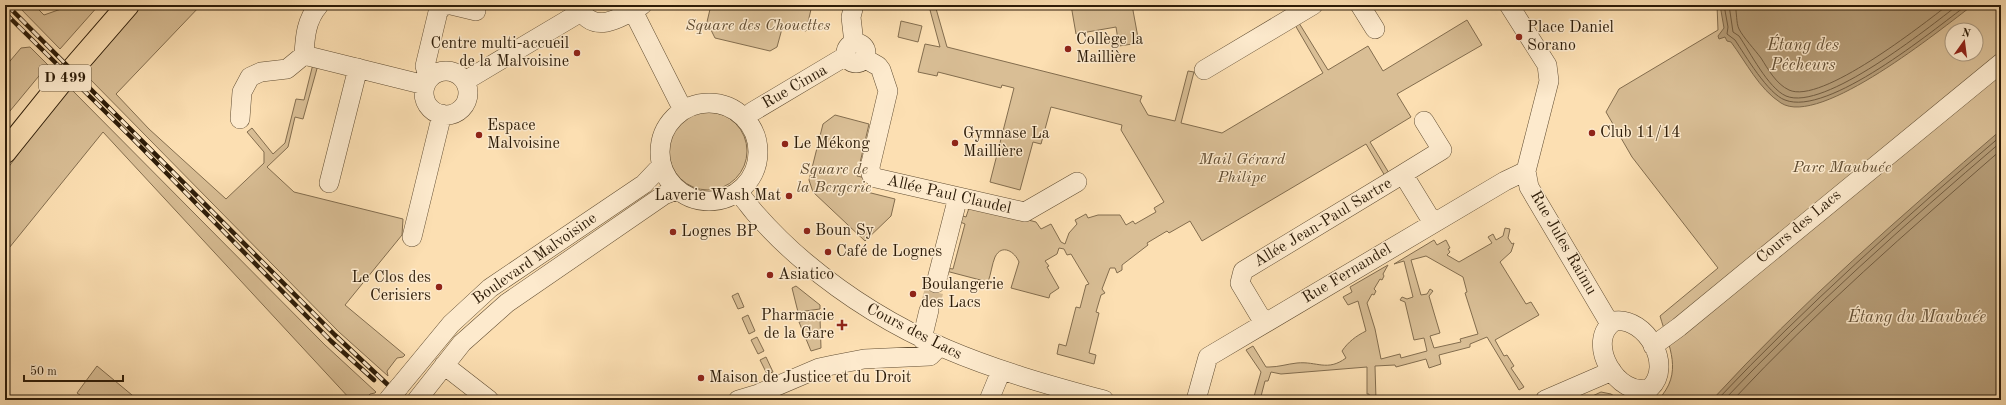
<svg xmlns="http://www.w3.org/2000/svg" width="2006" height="405" viewBox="0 0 2006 405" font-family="'Old Standard TT',serif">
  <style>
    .green { fill: #d9be95; stroke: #836d4e; fill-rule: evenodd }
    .water { fill: #b69d78; stroke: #7f694b }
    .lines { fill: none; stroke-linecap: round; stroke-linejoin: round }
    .shore { stroke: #725c40; stroke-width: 1 }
    .minor-tunnel { stroke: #d3b890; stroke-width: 19; stroke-dasharray: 19 10; stroke-linecap: butt }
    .minor-casing { stroke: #614d32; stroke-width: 20 }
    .highway-casing { stroke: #2d1c08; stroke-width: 24 }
    .minor { stroke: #fdeacd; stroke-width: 19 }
    .highway { stroke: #fcdfb2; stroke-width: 22 }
    .rail-casing { stroke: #2d1c08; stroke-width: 4.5 }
    .rail { stroke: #fdeacd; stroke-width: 3; stroke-dasharray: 9; stroke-linecap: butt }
    .minor-bridge-casing { stroke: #614d32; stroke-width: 20; stroke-linecap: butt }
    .minor-bridge { stroke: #fdeacd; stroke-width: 19 }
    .poi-dot { fill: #8f2418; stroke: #fdeacd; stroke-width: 1.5 }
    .labels { text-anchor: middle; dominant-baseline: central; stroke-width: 3; stroke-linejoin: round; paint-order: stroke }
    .shield { fill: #fdeacd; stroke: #6b5a43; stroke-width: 1 }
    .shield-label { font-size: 15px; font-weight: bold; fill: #2d1c08 }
    .park-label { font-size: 16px; font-style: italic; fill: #614d32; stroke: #fdeacd }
    .poi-label { font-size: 16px; fill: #2d1c08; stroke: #fdeacd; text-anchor: start }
    .street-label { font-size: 16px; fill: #2d1c08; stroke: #fdeacd }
    .water-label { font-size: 17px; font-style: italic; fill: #645035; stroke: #fdeacd }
  </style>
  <rect width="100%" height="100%" fill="#fcdfb2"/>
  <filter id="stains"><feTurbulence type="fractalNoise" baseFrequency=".005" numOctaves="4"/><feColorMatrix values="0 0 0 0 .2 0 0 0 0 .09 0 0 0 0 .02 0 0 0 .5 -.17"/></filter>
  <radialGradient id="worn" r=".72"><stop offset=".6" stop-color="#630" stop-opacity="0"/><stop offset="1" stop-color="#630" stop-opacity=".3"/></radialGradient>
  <path class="green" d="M17 5H34L44 15 61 9 66 5H99L60 49Z
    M142 5H201L116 94 149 129 226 199 264 163V152L247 132 252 128 273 154 285 143 296 99 304 100 313 64 318 65 303 119 295 117 288 147 267 167 294 192 403 219 402 235 345 305 405 355 403 357 397 358 387 371 388 376 339 332 84 73Z
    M711 5H812L806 31 783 25 777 47 770 51 715 38 707 22Z
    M931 5H935L947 47 1142 96 1140 101 1148 115 1175 121 1188 71 1194 72 1181 123 1222 133 1323 73 1295 25 1299 23 1328 70 1368 46 1383 71 1467 20 1482 45 1397 94 1411 117 1370 142 1389 173 1385 176 1366 144 1202 241 1190 221 1169 233 1167 231 1147 243 1148 245 1122 265V270L1117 273 1115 268H1110L1102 289 1105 293 1101 295 1096 312 1099 313 1089 353 1096 355 1094 364 1057 354 1059 344 1066 346 1076 307 1080 308 1086 285 1089 284 1071 254 1067 255 1064 249 1059 248 1057 254 1045 261 1049 266 1047 267 1059 288 1050 294 1049 298 1011 288 1019 262C1015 252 1002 243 995 257 992 264 991 274 988 282L946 271V268L953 269 965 224 958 221 960 215 966 217 969 208 967 204 1036 222 1041 229 1051 224 1061 242 1065 244 1069 233 1077 224 1075 220 1086 214 1088 218 1098 215H1120L1126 225 1133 221 1135 224 1156 212 1154 208 1164 202 1121 130 1122 125 1051 107 1041 144 1033 142 1020 190 990 182 1014 88 1002 85 1001 88 938 72 937 76 918 72 925 44 940 47 930 10Z
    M1071 5H1132L1139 43 1119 46 1116 27 1076 34Z
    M1717 5H2001V400H1658C1684 373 1669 347 1660 316L1718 268 1632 157 1606 112 1619 89 1718 30ZM1952 30H1976V54H1952Z
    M901 21 922 26 918 42 898 37Z
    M30 47 48 65 5 117V67L21 48Z
    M68 86 325 345 376 392 375 393 370 394 365 400H351L103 132 5 253V191L9 184 5 172Z
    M669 151a39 39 0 1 1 78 0a39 39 0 1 1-78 0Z
    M835 115 869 124 857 176 866 178 863 191 895 199 891 216 865 241 813 192 809 180 823 124Z
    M1505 228 1510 229 1508 238 1512 244 1514 243 1511 252 1500 262 1526 304 1531 302 1539 315 1495 340 1504 356 1507 355 1514 366 1511 368 1524 387 1519 390 1487 337 1470 344V347L1439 355 1441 364 1429 368 1426 359 1396 367 1395 365 1375 366 1376 400H1370L1369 394H1367V367L1281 374 1271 372 1268 381H1265L1260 400H1253L1261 372 1246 350 1253 346 1266 367H1269C1279 367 1287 364 1297 363 1317 361 1327 372 1346 358L1342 351C1348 342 1356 336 1366 331L1358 301 1348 305 1343 297 1352 292 1350 287 1388 265 1383 274 1384 276 1382 280 1380 279 1374 289 1376 291 1374 295 1372 294 1367 303 1375 329 1381 359 1400 354 1401 358 1427 351 1424 338 1414 340 1405 302 1400 300 1402 297 1407 299 1413 297 1404 261 1394 264 1434 240 1437 245 1446 240 1450 248 1448 249 1450 252 1447 255 1459 262 1492 243 1488 237 1493 234 1496 240 1503 236ZM1426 256 1463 277 1467 292 1465 293 1478 334 1460 339 1461 342 1434 348 1430 336 1440 333 1429 296 1433 291 1430 289 1427 294 1421 295 1411 260Z
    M796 286 820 305V309L798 312 792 288Z
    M738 293 744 307 738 309 732 296Z
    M748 315 755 331 749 334 742 318Z
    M820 318 821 348 811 351 799 322Z
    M757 337 764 351 758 354 751 340Z
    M766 357 773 372 767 374 760 360Z
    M97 366 138 400H87L77 393Z
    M1601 392 1611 394 1620 400H1584Z"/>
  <path class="water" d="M1720 5H1973C1941 29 1820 128 1781 103 1759 89 1746 62 1731 42L1727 41 1725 37 1719 39 1718 36 1724 28Z
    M2001 130V400H1712C1801 303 1901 216 2001 130Z"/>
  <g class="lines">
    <path class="shore" d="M1724 5 1728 27 1727 34 1735 40C1745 55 1768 94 1785 100 1828 117 1932 31 1967 5
      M1729 5 1733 32 1739 36C1750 52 1768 88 1786 96 1824 112 1928 28 1958 5
      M1735 5C1737 12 1736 23 1739 29 1743 37 1755 50 1761 58 1768 69 1776 84 1789 90 1821 105 1922 25 1948 5
      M1717 400C1806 306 1903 219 2001 136
      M1724 400C1811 308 1905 224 2001 142
      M1733 400C1816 311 1909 230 2001 150"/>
    <path class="minor-tunnel" d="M929 310 936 283"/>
    <g class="minor-casing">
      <path id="minor" d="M451 5 476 11
        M578 5C592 37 621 18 642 5
        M630 5 683 110
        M1360 5 1375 29
        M1509 5 1547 65 1549 81 1526 171 1529 187 1610 324
        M854 43 851 17 854 5
        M846 53a10 10 0 1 1 20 0a10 10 0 1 1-20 0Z
        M304 55C305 37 306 20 319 5
        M864 58 878 66 881 70 888 91 870 167 871 174 876 178 1025 212 1077 182
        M1204 70 1313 5
        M424 93a22 22 0 1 1 44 0a22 22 0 1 1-44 0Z
        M429 79 425 66 438 12 443 6 449 5
        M465 81 581 12
        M660 152a49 49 0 1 1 98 0a49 49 0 1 1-98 0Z
        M240 119 242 92 250 77 261 72 287 69 304 55 425 85
        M745 119 752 112 846 56
        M1403 174 1442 150 1424 121
        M329 183 358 68
        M737 192C744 198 749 206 755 213 770 230 787 247 805 262 899 341 988 369 1104 400
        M412 237 442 114
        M936 283 958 197
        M1615 321C1646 317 1674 366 1650 388 1618 400 1583 340 1615 321Z
        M1264 323 1240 283 1243 271 1403 174 1433 223
        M922 339 929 310
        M1653 346 1679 327 2001 63
        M444 365 489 400
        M399 387 451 324 490 288 644 184 661 166
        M417 400 462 343 507 303 664 195 677 190
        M738 400 758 394 819 368 833 365 864 359 930 356 939 347
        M989 400 1001 371
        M1196 400 1208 357 1505 181 1526 171
        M1545 400 1612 371"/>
    </g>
    <g class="highway-casing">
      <path id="highway" d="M5 152 63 80 128 5"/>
    </g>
    <use href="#minor" class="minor"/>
    <use href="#highway" class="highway"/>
    <g class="rail-casing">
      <path id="rail" d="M7 5 335 335 404 400
        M5 13 134 140 331 341 374 380"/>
    </g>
    <use href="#rail" class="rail"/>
    <g class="minor-bridge-casing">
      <path id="minor-bridge" d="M388 400 399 387"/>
    </g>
    <use href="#minor-bridge" class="minor-bridge"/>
  </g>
  <g class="poi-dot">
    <circle cx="1519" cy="37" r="4"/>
    <circle cx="1068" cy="49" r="4"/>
    <circle cx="577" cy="53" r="4"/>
    <circle cx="1592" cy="133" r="4"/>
    <circle cx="479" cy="135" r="4"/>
    <circle cx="955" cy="143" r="4"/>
    <circle cx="785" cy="144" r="4"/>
    <circle cx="789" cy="196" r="4"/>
    <circle cx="807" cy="231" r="4"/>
    <circle cx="673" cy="232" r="4"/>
    <circle cx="828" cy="252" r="4"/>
    <circle cx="770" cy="275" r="4"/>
    <circle cx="439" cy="287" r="4"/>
    <circle cx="913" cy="294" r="4"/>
    <path d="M840 319h4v4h4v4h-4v4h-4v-4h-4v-4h4z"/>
    <circle cx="701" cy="378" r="4"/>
  </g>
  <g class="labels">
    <rect class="shield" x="39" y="65" width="52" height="26" rx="3"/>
    <g class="shield-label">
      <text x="65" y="78">D 499</text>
    </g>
    <g class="park-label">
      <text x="758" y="26">Square des Chouettes</text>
      <text x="1242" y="160">Mail Gérard<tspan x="1242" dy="18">Philipe</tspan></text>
      <text x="1842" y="168">Parc Maubuée</text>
      <text x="834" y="170">Square de<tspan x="834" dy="18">la Bergerie</tspan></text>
    </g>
    <g class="poi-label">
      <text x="1527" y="28">Place Daniel<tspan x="1527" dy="18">Sorano</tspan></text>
      <text x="1076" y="40">Collège la<tspan x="1076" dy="18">Maillière</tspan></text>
      <text x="569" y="44" text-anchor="end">Centre multi-accueil<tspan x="569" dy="18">de la Malvoisine</tspan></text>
      <text x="487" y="126">Espace<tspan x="487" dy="18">Malvoisine</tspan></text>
      <text x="1600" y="133">Club 11/14</text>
      <text x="963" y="134">Gymnase La<tspan x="963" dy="18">Maillière</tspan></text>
      <text x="793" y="144">Le Mékong</text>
      <text x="781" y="196" text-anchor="end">Laverie Wash Mat</text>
      <text x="815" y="231">Boun Sy</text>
      <text x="681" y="232">Lognes BP</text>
      <text x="836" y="252">Café de Lognes</text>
      <text x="778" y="275">Asiatico</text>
      <text x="431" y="278" text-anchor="end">Le Clos des<tspan x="431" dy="18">Cerisiers</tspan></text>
      <text x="921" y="285">Boulangerie<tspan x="921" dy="18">des Lacs</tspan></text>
      <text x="834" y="316" text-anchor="end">Pharmacie<tspan x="834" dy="18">de la Gare</tspan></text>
      <text x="709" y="378">Maison de Justice et du Droit</text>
    </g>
    <g class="street-label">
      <text transform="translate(795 87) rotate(-30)">Rue Cinna</text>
      <text transform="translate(949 195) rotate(13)">Allée Paul Claudel</text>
      <text transform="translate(1323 223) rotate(-31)">Allée Jean-Paul Sartre</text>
      <text transform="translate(1799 227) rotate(-40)">Cours des Lacs</text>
      <text transform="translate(1563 243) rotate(60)">Rue Jules Raimu</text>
      <text transform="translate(535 259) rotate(-35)">Boulevard Malvoisine</text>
      <text transform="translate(1347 274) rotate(-31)">Rue Fernandel</text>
      <text transform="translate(914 332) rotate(27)">Cours des Lacs</text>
    </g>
    <g class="water-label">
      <text x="1803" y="45">Étang des<tspan x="1803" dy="20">Pêcheurs</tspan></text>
      <text x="1917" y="317">Étang du Maubuée</text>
    </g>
  </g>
  <rect width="2006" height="405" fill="none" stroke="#fcdfb2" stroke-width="20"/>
  <rect x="6" y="6" width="1994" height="393" fill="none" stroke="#2d1c08" stroke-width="2"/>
  <rect x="10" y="10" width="1986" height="385" fill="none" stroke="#2d1c08"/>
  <g transform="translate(1964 42) rotate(14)"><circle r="19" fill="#fdeacd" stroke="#aa987e"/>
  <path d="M0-3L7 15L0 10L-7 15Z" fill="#8f2418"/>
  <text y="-6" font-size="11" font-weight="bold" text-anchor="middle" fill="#2d1c08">N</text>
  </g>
  <path d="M24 375v6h99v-6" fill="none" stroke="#2d1c08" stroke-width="2"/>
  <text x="30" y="375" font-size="12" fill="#2d1c08" stroke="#fdeacd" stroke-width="3" paint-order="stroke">50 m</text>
  <rect width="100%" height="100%" filter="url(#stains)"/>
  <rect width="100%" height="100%" fill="url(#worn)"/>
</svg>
